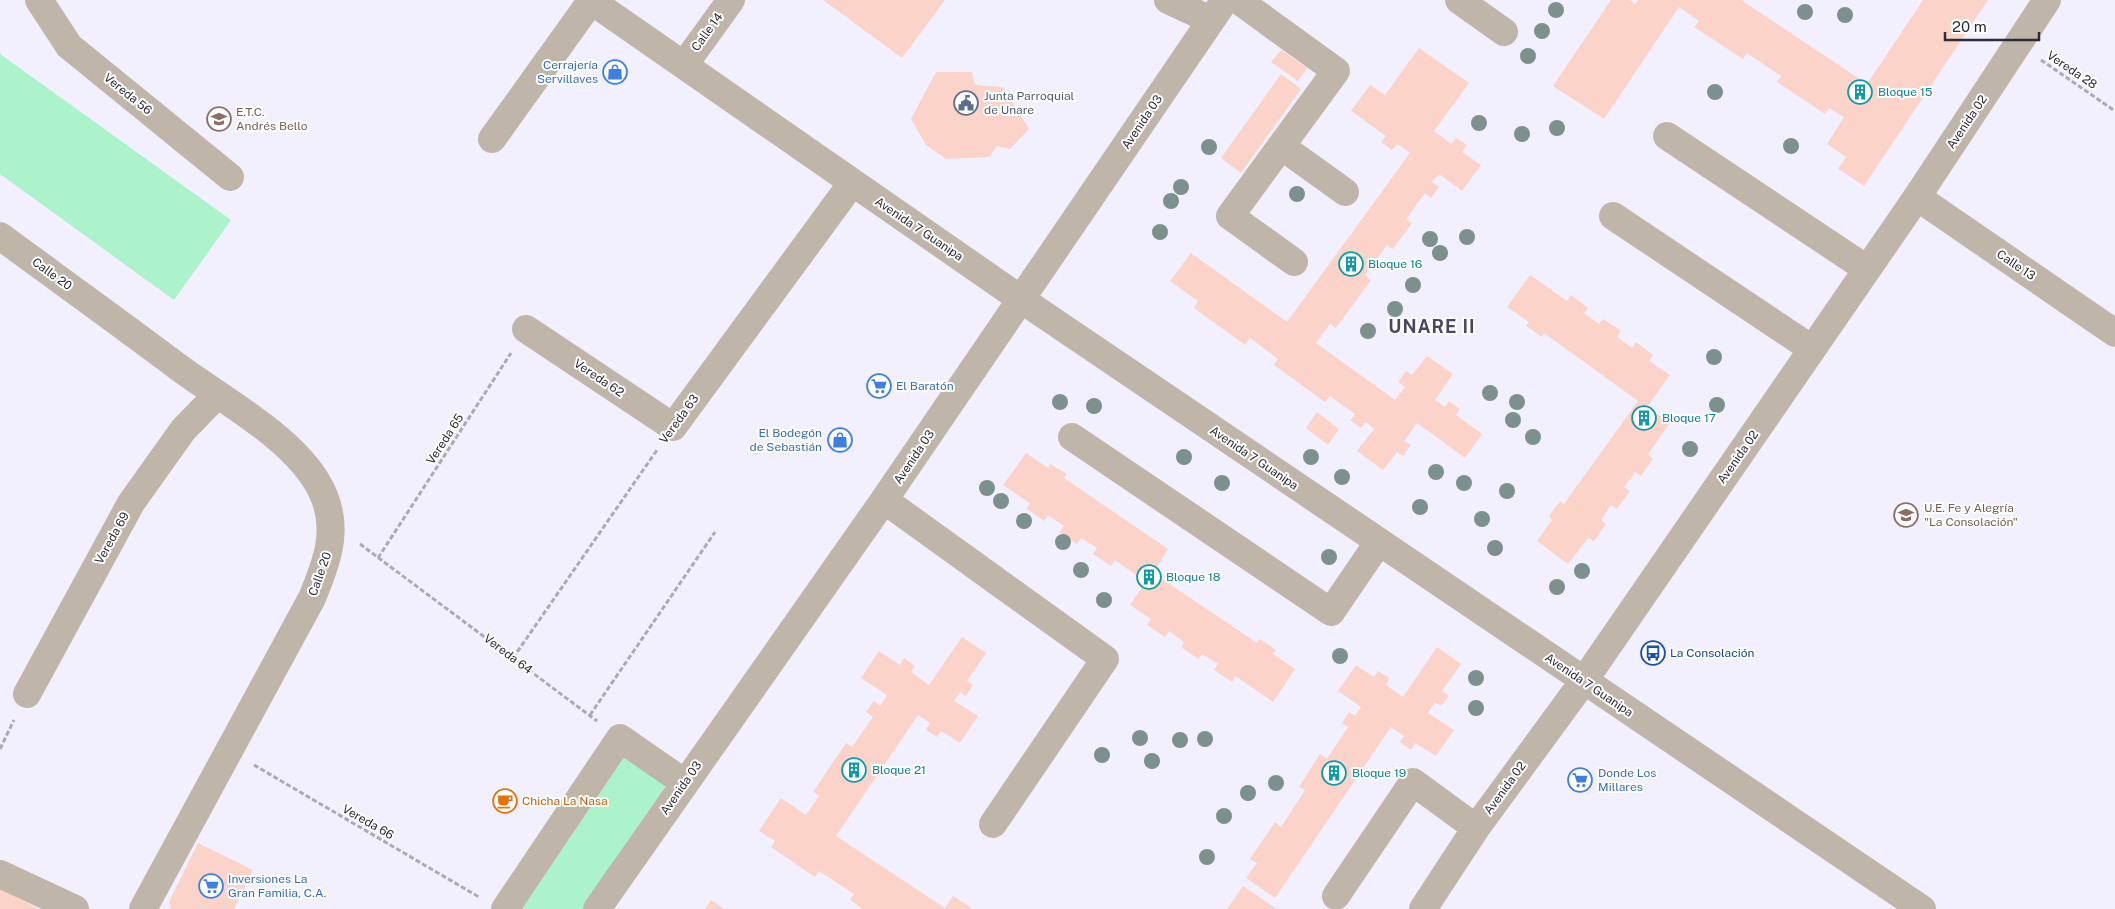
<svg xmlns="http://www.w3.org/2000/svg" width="2115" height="909" viewBox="0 0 2115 909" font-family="'Public Sans',sans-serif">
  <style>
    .green { fill: #acf2cb }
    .building { fill: #fcd3c8 }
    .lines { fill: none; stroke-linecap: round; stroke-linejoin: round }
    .path { stroke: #abaab8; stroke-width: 3; stroke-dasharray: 5 2.5; stroke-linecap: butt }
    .minor { stroke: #c0b5a9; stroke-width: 28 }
    .tree { fill: #7c918d }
    .labels { text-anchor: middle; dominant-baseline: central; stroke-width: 4; stroke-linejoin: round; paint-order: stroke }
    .street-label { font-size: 12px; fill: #2d2c39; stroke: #fff }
    .shop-label { font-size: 12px; fill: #366cbe; stroke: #fff; text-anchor: start }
    .culture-label { font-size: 12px; fill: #0d838f; stroke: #fff; text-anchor: start }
    .service-label { font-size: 12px; fill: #4e5e75; stroke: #fff; text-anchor: start }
    .education-label { font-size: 12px; fill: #785e54; stroke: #fff; text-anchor: start }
    .transit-label { font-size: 12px; fill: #164399; stroke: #fff; text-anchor: start }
    .food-label { font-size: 12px; fill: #c56008; stroke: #fff; text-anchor: start }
    .district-label { font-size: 18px; font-weight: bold; letter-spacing: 1px; fill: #4a4663; stroke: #fff }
  </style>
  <rect width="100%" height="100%" fill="#f2f0ff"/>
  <path class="green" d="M0 54 231 220 174 300 0 174Z
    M620 738 685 783 598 909H505Z"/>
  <path class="building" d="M823 0H945L902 58Z
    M1611 0H1629L1635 4 1638 0H1741L1867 84 1923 0H1988L1864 186 1838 169 1846 157 1827 144 1844 117 1829 108 1825 114 1777 82 1781 76 1747 53 1743 59 1694 27 1699 21 1679 7 1604 119 1553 86Z
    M1419 48 1469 83 1434 131 1451 144 1456 138 1467 145 1462 152 1481 165 1462 191 1439 174 1432 182 1439 187 1431 198 1425 193 1406 219 1412 223 1393 249 1387 245 1365 275 1371 280 1336 328 1330 324 1316 343 1395 400 1405 387 1398 382 1406 371 1412 375 1427 356 1453 374 1435 400 1445 407 1449 401 1460 409 1456 415 1482 434 1465 458 1417 423 1404 441 1411 445 1403 456 1397 452 1383 470 1357 451 1374 429 1366 422 1361 428 1350 420 1355 414 1330 396 1325 402 1274 365 1278 359 1250 338 1245 345 1194 308 1198 301 1170 281 1191 253 1287 322 1410 153 1397 144 1392 150 1381 142 1386 136 1351 111 1370 85 1385 95Z
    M1281 50 1307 68 1298 81 1271 62Z
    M936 72H972L975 85 1003 87 1029 129 1010 149 997 146 989 157 946 159 926 145 911 119Z
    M1281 74 1301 89 1241 173 1221 158Z
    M1530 275 1567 301 1571 295 1588 308 1584 313 1599 324 1603 319 1621 331 1617 337 1632 348 1636 342 1653 355 1649 361 1670 375 1647 407 1670 423 1648 454 1653 459 1641 476 1635 472 1624 487 1630 491 1617 509 1611 505 1601 520 1606 524 1594 541 1588 538 1568 564 1537 541 1552 520 1549 516 1560 501 1564 504 1638 401 1544 333 1542 337 1526 326 1529 322 1507 307Z
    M1317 412 1339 429 1328 445 1306 428Z
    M1026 453 1048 468 1050 464 1067 474 1064 478 1168 549 1153 573 1257 643 1260 639 1276 650 1273 654 1295 669 1273 702 1235 676 1232 682 1214 670 1218 664 1202 654 1198 659 1181 647 1184 642 1169 631 1165 637 1147 625 1151 619 1130 605 1146 582 1115 560 1111 566 1093 554 1097 548 1081 538 1077 544 1059 532 1064 526 1048 515 1044 521 1027 509 1030 503 1003 485Z
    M962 637 986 653 967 681 973 685 966 696 960 692 954 701 978 716 960 743 941 731 937 737 926 730 930 723 918 715 836 836 945 908 953 896 973 909H863L850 900 854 894 819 871 815 877 771 847 775 841 759 831 781 798 806 815 819 796 813 792 846 743 852 747 873 717 866 712 874 701 880 706 887 695 861 678 879 651 900 665 904 658 915 666 911 672 929 685Z
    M1437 647 1461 664 1442 691 1449 696 1441 706 1435 702 1428 713 1454 730 1436 756 1415 743 1411 750 1400 742 1404 736 1391 727 1275 898 1246 878 1257 863 1250 859 1275 822 1281 827 1305 790 1299 787 1320 754 1327 759 1348 727 1342 723 1349 712 1355 716 1361 707 1338 691 1356 665 1374 677 1378 671 1389 678 1386 685 1403 697Z
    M198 843 253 870 234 909H171L169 902Z
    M1243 886 1262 899 1277 909H1227Z
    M0 888 39 909H0Z
    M711 900 724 909H705Z"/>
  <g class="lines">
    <path class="path" d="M2041 60 2115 111
      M360 544 597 721
      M378 558 511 353
      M513 658 657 450
      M590 715 715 532
      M0 749 14 720
      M254 765 479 897"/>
    <path class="minor" d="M39 0 69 46 230 177
      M590 0 1022 300 1922 909
      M1168 0 1211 20
      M1238 0 1336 71 1230 216 1294 262
      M1459 0 1504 32
      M684 65 731 0
      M1667 136 1867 269
      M492 139 591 1
      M1281 146 1345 192
      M1917 197 2115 333
      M1613 216 1812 349
      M0 236C60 280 121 324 181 369 226 402 303 443 324 496 339 532 326 564 312 598L143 909
      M526 329 673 427 852 183
      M1072 437 1331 612 1378 543
      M884 500 1105 659 993 824
      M27 694 131 503 183 430 217 395
      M0 874 75 909
      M1336 896 1413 782 1476 828
      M505 909 620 738 685 783
      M597 909 884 500 1225 0
      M1423 909 1476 828 1583 682 1917 197 2047 0"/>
  </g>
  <g class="tree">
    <circle cx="1556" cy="10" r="8"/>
    <circle cx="1805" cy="12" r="8"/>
    <circle cx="1845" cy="15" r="8"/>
    <circle cx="1542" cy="31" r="8"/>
    <circle cx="1528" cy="56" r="8"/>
    <circle cx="1715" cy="92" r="8"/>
    <circle cx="1479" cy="123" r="8"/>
    <circle cx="1557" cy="128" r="8"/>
    <circle cx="1522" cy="134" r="8"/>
    <circle cx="1791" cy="146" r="8"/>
    <circle cx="1209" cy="147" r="8"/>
    <circle cx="1181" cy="187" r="8"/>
    <circle cx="1297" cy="194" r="8"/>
    <circle cx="1171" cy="201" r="8"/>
    <circle cx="1160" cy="232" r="8"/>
    <circle cx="1467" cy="237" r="8"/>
    <circle cx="1430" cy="239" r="8"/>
    <circle cx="1440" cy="253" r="8"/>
    <circle cx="1413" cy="285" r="8"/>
    <circle cx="1395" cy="309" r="8"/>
    <circle cx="1368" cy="331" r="8"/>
    <circle cx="1714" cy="357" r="8"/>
    <circle cx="1490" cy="393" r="8"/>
    <circle cx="1060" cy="402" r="8"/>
    <circle cx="1517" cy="402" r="8"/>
    <circle cx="1717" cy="405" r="8"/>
    <circle cx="1094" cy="406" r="8"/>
    <circle cx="1513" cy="420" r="8"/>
    <circle cx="1533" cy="437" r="8"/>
    <circle cx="1690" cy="449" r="8"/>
    <circle cx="1184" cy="457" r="8"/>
    <circle cx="1311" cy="457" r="8"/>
    <circle cx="1436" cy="472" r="8"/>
    <circle cx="1342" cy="477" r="8"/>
    <circle cx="1222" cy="483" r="8"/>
    <circle cx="1464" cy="483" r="8"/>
    <circle cx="987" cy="488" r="8"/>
    <circle cx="1507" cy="491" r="8"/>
    <circle cx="1001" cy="501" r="8"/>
    <circle cx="1420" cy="507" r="8"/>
    <circle cx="1482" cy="519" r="8"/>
    <circle cx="1024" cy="521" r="8"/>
    <circle cx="1063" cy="542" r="8"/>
    <circle cx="1495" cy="548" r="8"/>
    <circle cx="1329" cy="557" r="8"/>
    <circle cx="1081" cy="570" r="8"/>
    <circle cx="1582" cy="571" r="8"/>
    <circle cx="1557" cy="587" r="8"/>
    <circle cx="1104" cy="600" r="8"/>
    <circle cx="1340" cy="656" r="8"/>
    <circle cx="1476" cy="678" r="8"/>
    <circle cx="1476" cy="708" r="8"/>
    <circle cx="1140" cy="738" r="8"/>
    <circle cx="1205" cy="739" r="8"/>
    <circle cx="1180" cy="740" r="8"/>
    <circle cx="1102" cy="755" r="8"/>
    <circle cx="1152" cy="761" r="8"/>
    <circle cx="1276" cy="783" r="8"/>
    <circle cx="1248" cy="793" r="8"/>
    <circle cx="1224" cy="816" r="8"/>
    <circle cx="1207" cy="857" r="8"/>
  </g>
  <defs>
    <g id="shop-ring" transform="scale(1.25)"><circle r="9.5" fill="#fff" stroke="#3f7fe0" stroke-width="1.5"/><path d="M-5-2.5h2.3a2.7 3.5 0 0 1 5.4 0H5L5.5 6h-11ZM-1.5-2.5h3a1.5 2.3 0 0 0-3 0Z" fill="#3f7fe0"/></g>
    <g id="building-ring" transform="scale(1.25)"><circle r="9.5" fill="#fff" stroke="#0f9aa8" stroke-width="1.5"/><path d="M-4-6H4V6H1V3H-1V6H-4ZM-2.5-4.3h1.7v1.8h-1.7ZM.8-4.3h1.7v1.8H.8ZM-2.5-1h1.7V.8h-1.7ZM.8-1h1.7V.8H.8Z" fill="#0f9aa8"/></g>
    <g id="civic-ring" transform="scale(1.25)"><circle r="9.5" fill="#fff" stroke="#5c6f8a" stroke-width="1.5"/><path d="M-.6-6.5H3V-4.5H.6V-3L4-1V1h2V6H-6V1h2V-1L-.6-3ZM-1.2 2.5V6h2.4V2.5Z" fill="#5c6f8a"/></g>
    <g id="university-ring" transform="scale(1.25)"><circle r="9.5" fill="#fff" stroke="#8d6e63" stroke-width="1.5"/><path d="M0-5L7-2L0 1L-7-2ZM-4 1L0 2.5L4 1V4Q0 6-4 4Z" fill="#8d6e63"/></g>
    <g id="supermarket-ring" transform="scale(1.25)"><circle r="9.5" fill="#fff" stroke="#3f7fe0" stroke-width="1.5"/><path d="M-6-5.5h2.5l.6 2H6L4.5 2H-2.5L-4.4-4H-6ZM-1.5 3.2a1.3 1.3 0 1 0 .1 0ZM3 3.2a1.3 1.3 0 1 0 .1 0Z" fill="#3f7fe0"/></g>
    <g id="school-ring" transform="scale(1.25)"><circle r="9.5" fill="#fff" stroke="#8d6e63" stroke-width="1.5"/><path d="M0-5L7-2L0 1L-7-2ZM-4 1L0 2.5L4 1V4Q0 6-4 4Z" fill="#8d6e63"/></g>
    <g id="bus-ring" transform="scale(1.25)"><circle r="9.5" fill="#fff" stroke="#1a4fb4" stroke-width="1.5"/><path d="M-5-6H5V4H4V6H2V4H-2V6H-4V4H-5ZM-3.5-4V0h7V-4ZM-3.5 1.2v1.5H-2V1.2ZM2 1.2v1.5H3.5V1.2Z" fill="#1a4fb4"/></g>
    <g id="cafe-ring" transform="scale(1.25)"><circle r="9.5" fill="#fff" stroke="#e8710a" stroke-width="1.5"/><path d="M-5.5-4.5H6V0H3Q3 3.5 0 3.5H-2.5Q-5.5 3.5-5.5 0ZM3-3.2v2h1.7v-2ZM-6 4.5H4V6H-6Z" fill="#e8710a"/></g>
  </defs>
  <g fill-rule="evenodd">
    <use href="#shop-ring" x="615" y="72"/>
    <use href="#building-ring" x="1860" y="92"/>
    <use href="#civic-ring" x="966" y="103"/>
    <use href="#university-ring" x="219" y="119"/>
    <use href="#building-ring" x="1351" y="264"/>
    <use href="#supermarket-ring" x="879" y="386"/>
    <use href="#building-ring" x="1644" y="418"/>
    <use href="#shop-ring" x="840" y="440"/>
    <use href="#school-ring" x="1906" y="515"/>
    <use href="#building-ring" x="1149" y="577"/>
    <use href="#bus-ring" x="1653" y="653"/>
    <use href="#building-ring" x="854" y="770"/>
    <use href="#building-ring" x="1334" y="773"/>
    <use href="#supermarket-ring" x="1580" y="780"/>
    <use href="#cafe-ring" x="505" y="801"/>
    <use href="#supermarket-ring" x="211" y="886"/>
  </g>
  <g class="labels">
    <g class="street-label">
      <text transform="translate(707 32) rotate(-54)">Calle 14</text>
      <text transform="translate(2072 70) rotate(34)">Vereda 28</text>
      <text transform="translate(128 94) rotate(39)">Vereda 56</text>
      <text transform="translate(1142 122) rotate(-56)">Avenida 03</text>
      <text transform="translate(1967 122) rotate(-56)">Avenida 02</text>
      <text transform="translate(919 229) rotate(34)">Avenida 7 Guanipa</text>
      <text transform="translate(2016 265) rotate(34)">Calle 13</text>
      <text transform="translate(52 274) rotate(36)">Calle 20</text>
      <text transform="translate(599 378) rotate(34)">Vereda 62</text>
      <text transform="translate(679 419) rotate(-54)">Vereda 63</text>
      <text transform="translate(445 439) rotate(-57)">Vereda 65</text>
      <text transform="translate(914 457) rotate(-56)">Avenida 03</text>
      <text transform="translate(1738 457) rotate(-55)">Avenida 02</text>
      <text transform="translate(1254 458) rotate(34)">Avenida 7 Guanipa</text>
      <text transform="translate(112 538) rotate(-61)">Vereda 69</text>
      <text transform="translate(320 574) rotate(-70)">Calle 20</text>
      <text transform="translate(508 654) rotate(37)">Vereda 64</text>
      <text transform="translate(1589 685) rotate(34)">Avenida 7 Guanipa</text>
      <text transform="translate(681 788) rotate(-55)">Avenida 03</text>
      <text transform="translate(1505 788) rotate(-54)">Avenida 02</text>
      <text transform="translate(368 822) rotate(30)">Vereda 66</text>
    </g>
    <g class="shop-label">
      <text x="598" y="65" text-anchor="end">Cerrajería<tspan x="598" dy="14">Servillaves</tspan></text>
      <text x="896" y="386">El Baratón</text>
      <text x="822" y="433" text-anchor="end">El Bodegón<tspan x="822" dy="14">de Sebastián</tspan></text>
      <text x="1598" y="773">Donde Los<tspan x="1598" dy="14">Millares</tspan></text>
      <text x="228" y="879">Inversiones La<tspan x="228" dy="14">Gran Familia, C.A.</tspan></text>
    </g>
    <g class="culture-label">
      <text x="1878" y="92">Bloque 15</text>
      <text x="1368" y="264">Bloque 16</text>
      <text x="1662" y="418">Bloque 17</text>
      <text x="1166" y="577">Bloque 18</text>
      <text x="872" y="770">Bloque 21</text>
      <text x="1352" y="773">Bloque 19</text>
    </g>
    <g class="service-label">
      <text x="984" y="96">Junta Parroquial<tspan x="984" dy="14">de Unare</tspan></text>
    </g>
    <g class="education-label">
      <text x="236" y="112">E.T.C.<tspan x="236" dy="14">Andrés Bello</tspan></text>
      <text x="1924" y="508">U.E. Fe y Alegría<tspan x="1924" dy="14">"La Consolación"</tspan></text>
    </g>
    <g class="transit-label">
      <text x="1670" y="653">La Consolación</text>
    </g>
    <g class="food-label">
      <text x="522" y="801">Chicha La Nasa</text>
    </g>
    <g class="district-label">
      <text x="1432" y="326">UNARE II</text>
    </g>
  </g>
  <path d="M1945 32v8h94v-8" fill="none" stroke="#2d2c39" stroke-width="2.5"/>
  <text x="1952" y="32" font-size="15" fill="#2d2c39" stroke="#ffffff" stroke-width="4" paint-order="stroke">20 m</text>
</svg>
